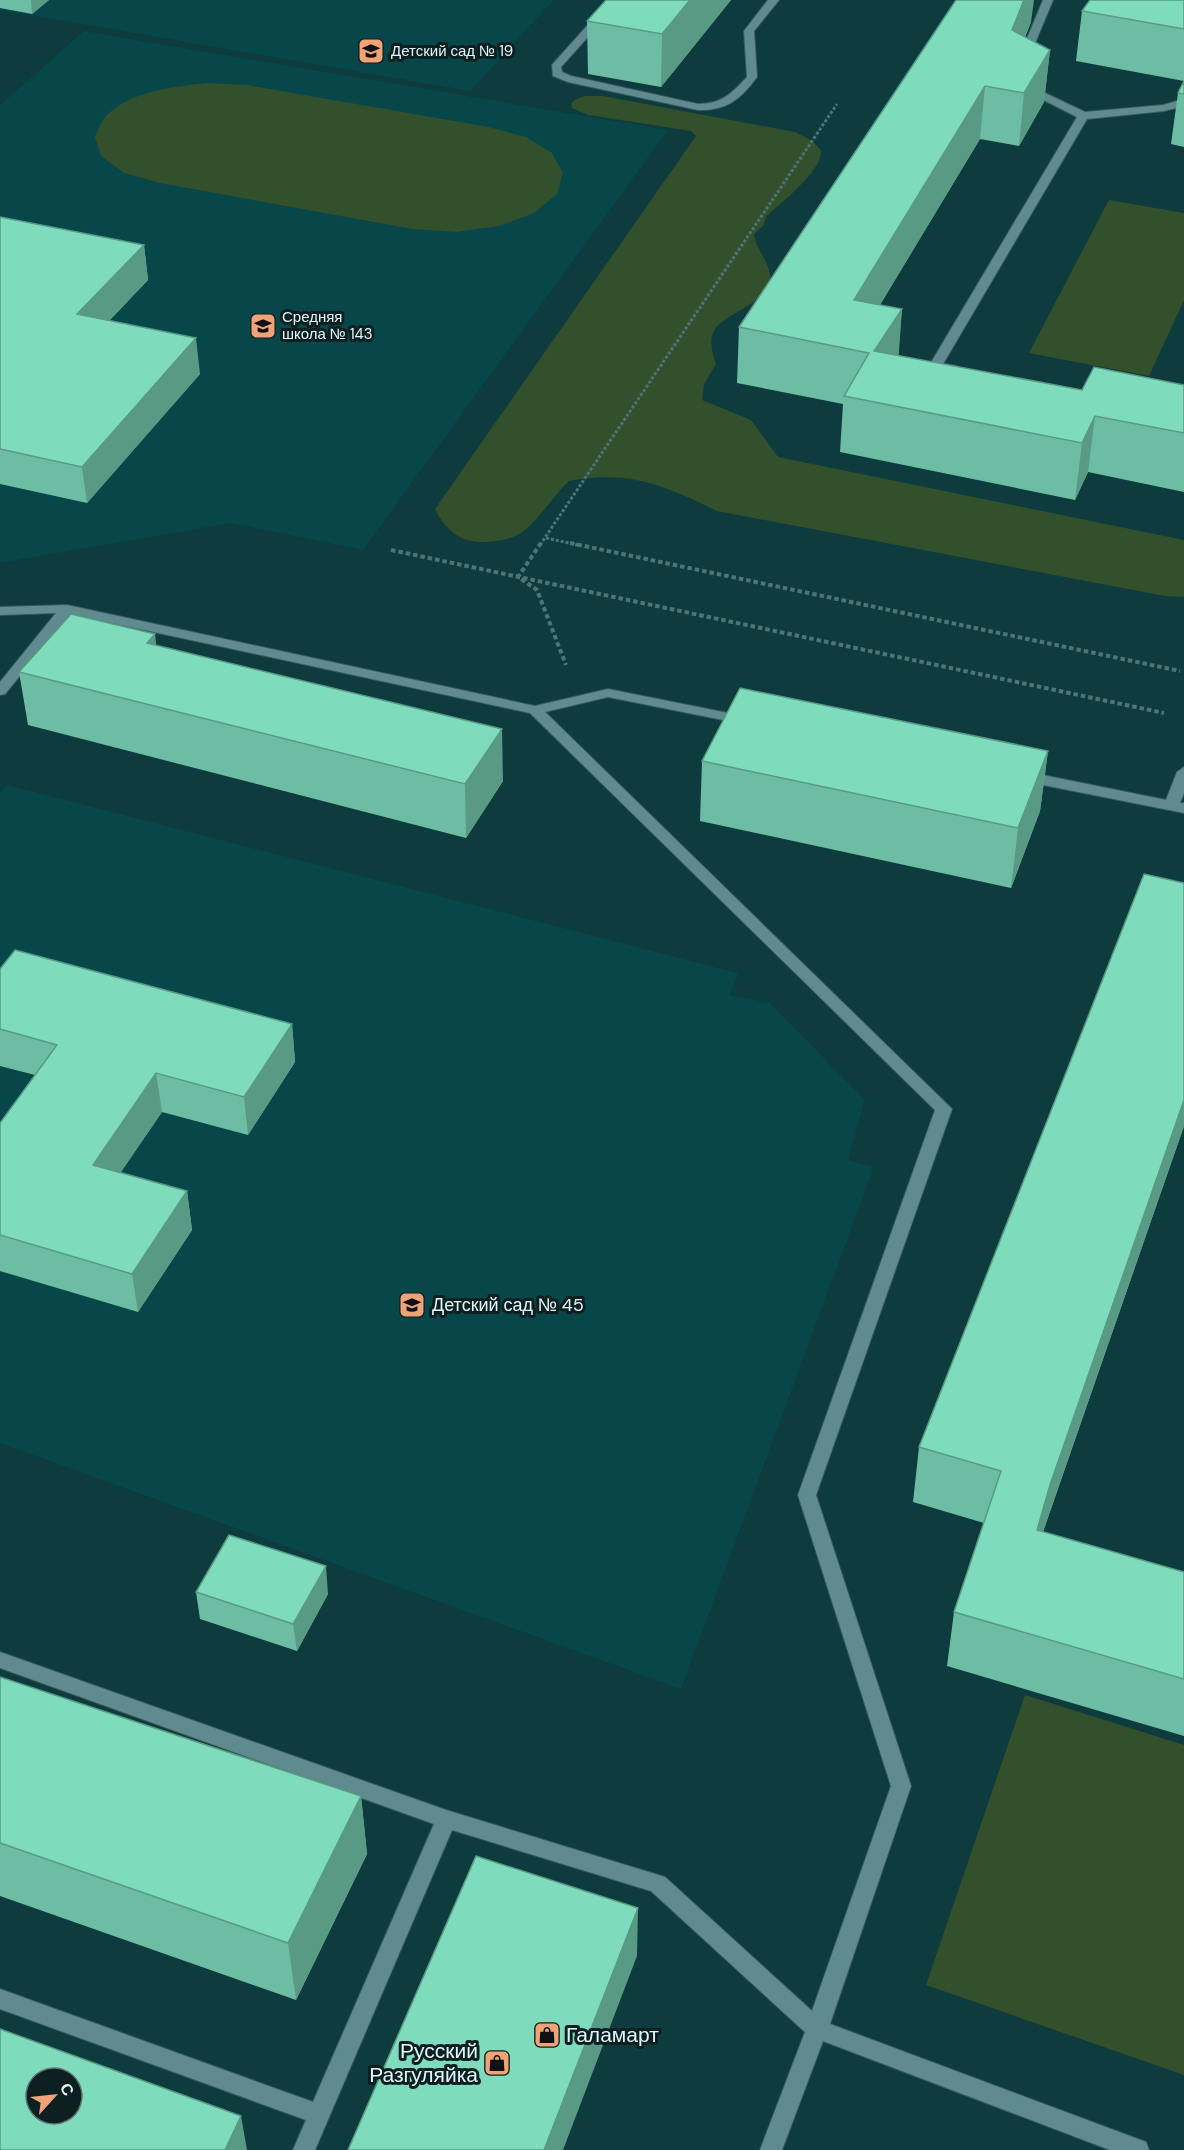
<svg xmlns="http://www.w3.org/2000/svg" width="1184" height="2150" viewBox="0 0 1184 2150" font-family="'DM Sans',sans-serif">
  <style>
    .built { fill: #074649 }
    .green { fill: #32502c }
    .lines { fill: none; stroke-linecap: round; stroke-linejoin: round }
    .service-casing { stroke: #3a595a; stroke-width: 2 }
    .path-far1 { stroke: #4e7476; stroke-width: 3; stroke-dasharray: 3 2; stroke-linecap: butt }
    .path { stroke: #4e7476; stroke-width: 4; stroke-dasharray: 4.5 3; stroke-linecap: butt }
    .service { fill: #608b8e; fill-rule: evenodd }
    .wall { fill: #6cbda3 }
    .shaded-wall { fill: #589a84 }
    .building { fill: #7edcbd; stroke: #589a84; stroke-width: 1.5; fill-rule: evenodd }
    .labels { text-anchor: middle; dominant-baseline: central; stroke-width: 6; stroke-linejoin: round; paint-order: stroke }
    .far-poi-label { font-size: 15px; fill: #e0f7f8; stroke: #0d1f20; text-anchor: start }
    .poi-label { font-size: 18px; fill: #e0f7f8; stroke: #0d1f20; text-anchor: start }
    .near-poi-label { font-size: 21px; fill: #e0f7f8; stroke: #0d1f20; text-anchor: start }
  </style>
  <rect width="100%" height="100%" fill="#0e3b3d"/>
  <path class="built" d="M0 0H554L470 91 0 10Z
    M84 31 668 130 363 550 231 523 0 563V105Z
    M7 785 738 973 730 995 770 1003 865 1100 848 1160 874 1167 681 1689 0 1443V793Z"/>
  <path class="green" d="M207 83 247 85 489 127 526 137 552 153 563 173 557 194 534 213 499 226 456 232 412 229 160 183 124 173 101 156 95 137C98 130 101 121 106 116 132 90 173 87 207 83Z
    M585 96H603L795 132 811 140 821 150C823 171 781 202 766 217L763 226 754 234C757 253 769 258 771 281 765 291 759 299 749 305 721 323 702 326 716 364L704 384 702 400 751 420 778 457 1184 540V597L1165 596 717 511C663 485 630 470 569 481 553 496 542 516 525 530 517 537 505 540 495 541 466 546 447 534 435 509L696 136 691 131 588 115 572 108 571 104 574 100Z
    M1109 200 1184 213V300L1149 376 1029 353Z
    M1025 1695 1184 1745V2075L926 1985Z"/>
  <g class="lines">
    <g class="service-casing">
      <path id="service" d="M610 0H621L561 67 562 72 571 76 698 104C722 104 732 93 747 77L744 31 768 0H779L754 31 757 77C741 99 726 111 698 110L568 82 553 76 552 65Z
        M1043 0H1053L1028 60 1023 63 1019 62 1018 60Z
        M1024 83 1085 112 1163 105 1184 99V106L1164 111 1087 119 943 364 956 366 958 369 952 373 931 369 929 366 1077 117 1020 88 1019 86Z
        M67 605 535 706 608 689 753 718 755 721 753 724 748 725 608 697 545 712 952 1109 816 1495 911 1786 830 2024 1146 2142 1149 2150H1110L823 2041 782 2150H760L805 2032 651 1891 452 1830 315 2150H293L306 2120 0 2009V1989L313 2102 434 1824 0 1668V1652L446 1810 665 1877 812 2011 891 1786 798 1495 935 1110 530 713 70 614 5 694 0 695V682L56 613 0 615V607Z
        M1184 767V793L1180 803H1184V813L1023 781 1016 776 1023 771 1166 800 1177 772Z"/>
    </g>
    <path class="path-far1" d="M546 538 578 545
      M540 545 837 104"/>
    <path class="path" d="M541 543 518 577 537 590 566 665
      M570 543 1180 671
      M391 550 1164 713"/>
    <use href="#service" class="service"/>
  </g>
  <path class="wall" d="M0 0H49L32 14 0 8Z
    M606 0H731L661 87 588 74 587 21Z
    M1184 0V81L1076 61 1082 11Z
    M1031 22 1025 37 1050 50 1044 102 1019 146 980 139 880 305 902 309 898 356 1082 390 1184 385V492L1088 472 1075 500 840 452 843 404 737 383 739 327Z
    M1184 81V147L1171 144 1178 93Z
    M0 217 144 245 148 280 109 321 200 374 87 503 0 484Z
    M156 645 503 781 466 838 28 725 19 672Z
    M1048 751 1040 811 1011 888 700 821 702 761Z
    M0 969 292 1024 295 1062 248 1135 162 1112 120 1173 187 1191 192 1230 138 1312 0 1271V1123L35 1075 0 1066Z
    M1184 1126 1043 1532 1184 1572V1736L947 1666 954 1612 984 1523 913 1502 919 1447Z
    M196 1592 328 1594 297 1651 200 1619Z
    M0 1677 361 1796 367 1854 296 2000 0 1896Z"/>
  <path class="shaded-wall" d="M31 0H49L32 14Z
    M690 0H731L661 87 662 34Z
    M1024 0H1034L1031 22 1007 82 1012 30Z
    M1050 50 1044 102 1019 146 1024 93Z
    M985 86 980 139 853 349 854 300Z
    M144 245 148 280 81 349 77 314Z
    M902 309 898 364 874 351Z
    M196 338 200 374 87 503 82 467Z
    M1095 416 1088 472 1075 500 1082 443Z
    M155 634 161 687 147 643Z
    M502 729 503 781 466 838 465 784Z
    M1048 751 1040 811 1011 888 1018 828Z
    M292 1024 295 1062 248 1135 244 1097Z
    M156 1073 162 1112 100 1203 93 1165Z
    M1184 1100V1126L1040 1540 1037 1530 1050 1485Z
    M187 1191 192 1230 138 1312 132 1274Z
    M326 1566 328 1594 297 1651 293 1624Z
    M361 1796 367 1854 296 2000 288 1943Z
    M638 1908 637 1956 563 2150H544Z
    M241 2116 247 2150H225Z"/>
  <path class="building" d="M606 0H690L662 34 587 21Z
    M956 0H1024L1012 30 1050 50 1024 93 985 86 854 300 902 309 874 351 1082 390 1094 367 1184 385V433L1095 416 1082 443 844 396 869 353 739 327Z
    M1090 0H1184V29L1082 11Z
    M1184 81V94L1178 93Z
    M0 217 144 245 77 314 196 338 82 467 0 449Z
    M71 614 155 634 147 643 502 729 465 784 19 672Z
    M740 688 1048 751 1018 828 702 761Z
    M1144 874 1184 883V1100L1050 1485 1037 1530 1184 1572V1679L954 1612 1001 1471 919 1447Z
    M15 950 292 1024 244 1097 156 1073 93 1165 187 1191 132 1274 0 1235V1123L57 1045 0 1029V969Z
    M229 1535 326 1566 293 1624 196 1592Z
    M0 1677 361 1796 288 1943 0 1843Z
    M476 1856 638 1908 544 2150H348Z
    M0 2029 241 2116 225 2150H0ZM36 2078H72V2114H36Z"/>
  <defs>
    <g id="school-square" transform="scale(1.35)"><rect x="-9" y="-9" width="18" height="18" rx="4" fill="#efa377" stroke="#0d1f20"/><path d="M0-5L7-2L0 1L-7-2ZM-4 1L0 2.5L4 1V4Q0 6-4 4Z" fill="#111"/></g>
    <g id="shop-square" transform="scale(1.35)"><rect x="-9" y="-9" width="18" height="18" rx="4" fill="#efa377" stroke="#0d1f20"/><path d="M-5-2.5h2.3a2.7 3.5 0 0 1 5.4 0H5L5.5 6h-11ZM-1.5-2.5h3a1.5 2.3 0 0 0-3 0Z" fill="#111"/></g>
  </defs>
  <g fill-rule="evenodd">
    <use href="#school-square" x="371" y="51"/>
    <use href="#school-square" x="263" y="326"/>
    <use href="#school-square" x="412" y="1305"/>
    <use href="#shop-square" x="547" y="2035"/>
    <use href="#shop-square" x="497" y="2063"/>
  </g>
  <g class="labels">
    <g class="far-poi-label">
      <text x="391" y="51">Детский сад № 19</text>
      <text x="282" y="317">Средняя<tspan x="282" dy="17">школа № 143</tspan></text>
    </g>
    <g class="poi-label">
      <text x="432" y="1305">Детский сад № 45</text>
    </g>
    <g class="near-poi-label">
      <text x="566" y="2035">Галамарт</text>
      <text x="478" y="2051" text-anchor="end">Русский<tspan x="478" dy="24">Разгуляйка</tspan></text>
    </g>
  </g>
  <g transform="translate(54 2096) rotate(63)"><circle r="28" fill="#0d1f20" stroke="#617576" stroke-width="1.5"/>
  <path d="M0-4.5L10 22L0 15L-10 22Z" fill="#efa377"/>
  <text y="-9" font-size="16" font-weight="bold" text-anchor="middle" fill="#e0f7f8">С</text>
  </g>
</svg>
